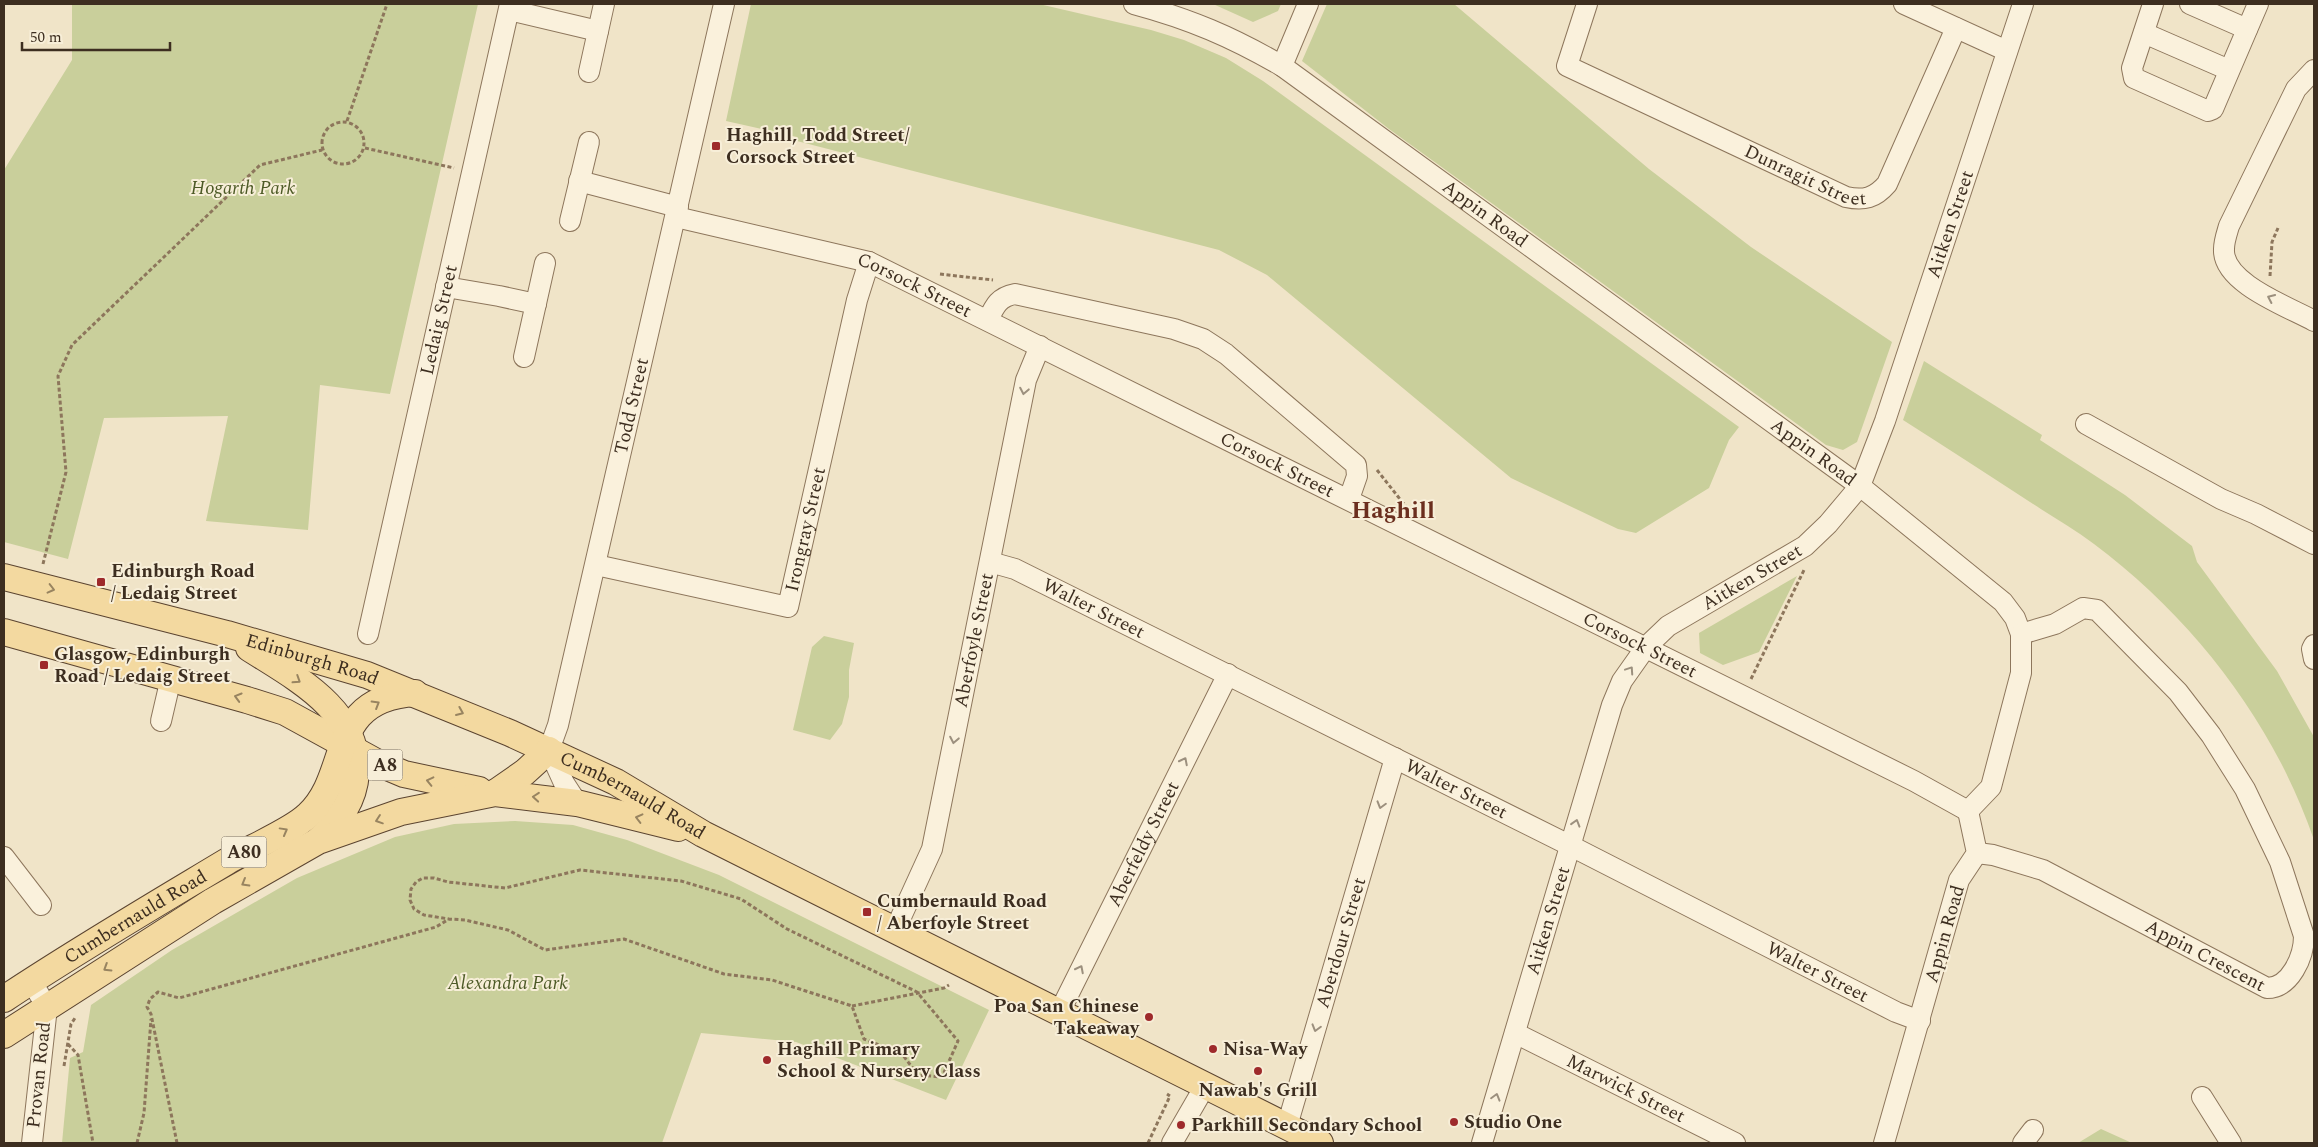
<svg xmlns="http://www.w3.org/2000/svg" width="2318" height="1147" viewBox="0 0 2318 1147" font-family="Spectral,serif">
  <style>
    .green { fill: #c9cf9b }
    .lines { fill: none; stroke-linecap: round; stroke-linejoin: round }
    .minor-casing { stroke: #8d765c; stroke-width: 22 }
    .major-casing { stroke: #5b4430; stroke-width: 28 }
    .path { stroke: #8d765c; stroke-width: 3; stroke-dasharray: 4 2.5; stroke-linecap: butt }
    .minor { stroke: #faf1dc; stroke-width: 20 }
    .major { stroke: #f3d9a0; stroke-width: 26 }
    .oneway { stroke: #9c907e }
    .oneway2 { stroke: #988460 }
    .poi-dot { fill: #9e2a2b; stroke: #f7eed8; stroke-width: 2 }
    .labels { text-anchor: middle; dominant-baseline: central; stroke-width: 4; stroke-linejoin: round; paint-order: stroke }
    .shield { fill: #f7eed8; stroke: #756857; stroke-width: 1 }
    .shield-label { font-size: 18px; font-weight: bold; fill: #3d2e20 }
    .poi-label { font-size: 19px; font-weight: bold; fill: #3d2e20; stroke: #f7eed8; text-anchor: start }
    .street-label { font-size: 19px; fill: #3d2e20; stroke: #f7eed8 }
    .park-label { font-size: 19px; font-style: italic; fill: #4d5a26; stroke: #f7eed8 }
    .district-label { font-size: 24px; font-weight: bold; fill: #6b2e1e; stroke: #f7eed8 }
  </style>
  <rect width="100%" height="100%" fill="#f0e4c8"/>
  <path class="green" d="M72 4H478L390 394 320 385 308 530 206 521 228 416 104 418 68 559 4 542V170L72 60Z
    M751 4H1039L1151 30 1184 40 1226 58 1263 81 1739 427 1729 440 1709 488 1636 533 1618 529 1511 478 1267 275 1219 250 797 141V137L726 121Z
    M1213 4H1281L1278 11 1253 22Z
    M1327 4H1454L1649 169 1751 247 1892 342 1857 442 1843 450 1826 445 1389 129 1302 61Z
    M1924 361 2042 435 2040 440 2125 495 2192 546 2197 562 2277 671 2314 737V840C2274 723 2193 618 2094 544 2074 529 2051 516 2030 502 1988 475 1946 447 1903 420Z
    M1797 576 1759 652 1723 665 1700 653 1699 633Z
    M824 636 854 643 849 670V697L842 724 830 740 793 730 812 647Z
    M515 821 573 825 627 840 719 875 989 1010 946 1100 796 1042 701 1033 662 1143H62L70 1058 83 1052 91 1005 172 950 297 878 395 837 454 824Z
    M2101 1129 2132 1143H2078Z"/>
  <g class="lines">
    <g class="minor-casing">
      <g id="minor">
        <path id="s1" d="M1134 4C1190 19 1232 37 1282 66L1860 486 2003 602 2015 618 2021 634V673L1991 787 1968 811 1977 853 1959 880 1884 1143"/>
        <path id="s2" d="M1587 4 1567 66 1846 197C1864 201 1875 198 1887 184L1956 28"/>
        <path d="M1904 4 2007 51"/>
        <path d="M2153 4 2132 68 2134 78 2208 111 2213 109 2258 4"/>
        <path d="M2190 4 2247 29"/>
        <path d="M509 10 598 31"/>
        <path d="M2144 33 2229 70"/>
        <path d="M1282 66 1308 4"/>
        <path d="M2314 70 2296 89 2229 226C2227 233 2224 241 2224 249 2222 283 2289 307 2314 321"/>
        <path d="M589 72 604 4"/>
        <path d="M579 181 678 207"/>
        <path id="s3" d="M676 217 869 262 1914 781 1968 811"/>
        <path d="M570 221 589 142"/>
        <path d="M446 287 499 296 536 304"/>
        <path d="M988 320C995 305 999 297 1015 294L1174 329 1203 339 1226 354 1356 465 1357 476 1349 499"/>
        <path d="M524 357 545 263"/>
        <path d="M2086 424 2221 499 2256 514 2314 544"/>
        <path id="s4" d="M990 562 1015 569 1569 845 1896 1012 1920 1021"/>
        <path id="s5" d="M596 565 788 607 857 300 869 262"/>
        <path id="s6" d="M368 634 510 4"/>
        <path d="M2314 645 2312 649 2314 659"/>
        <path d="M161 721 171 678"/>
        <path id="s7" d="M577 803 564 783 549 750 558 725 724 4"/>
        <path id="s8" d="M1977 853 1993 855 2043 870 2267 988C2290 988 2304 957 2304 936L2280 862 2245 789 2211 735 2178 692 2097 610 2083 608 2055 624 2021 634"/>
        <path d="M4 857 41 905"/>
        <path id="s9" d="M895 930 932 849 1026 380 1040 346"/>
        <path d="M31 981 47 1007 32 1143"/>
        <path id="s10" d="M1059 1013 1228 674"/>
        <path id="s11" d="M1515 1033 1735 1143"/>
        <path d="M2202 1097 2231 1143"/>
        <path id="s12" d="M1287 1126 1395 758"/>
        <path d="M1172 1143 1205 1086"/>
        <path id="s13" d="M1482 1143 1612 705 1622 681 1646 647 1668 626 1805 546 1828 524 1860 486 1885 421 2023 4"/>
        <path d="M2023 1143 2033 1130"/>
      </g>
    </g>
    <g class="major-casing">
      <g id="major">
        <path id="s14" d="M4 577 227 634 367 675 510 733 616 782 703 834 1320 1143"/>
        <path d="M4 632 247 700 285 712 378 763 404 774 479 790"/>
        <path d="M249 648C294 677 360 710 356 773 354 801 340 819 320 839"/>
        <path d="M495 793 525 772 549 750"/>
        <path id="s15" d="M4 999C76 951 151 907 226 862 248 849 292 831 308 815 353 773 325 699 415 693"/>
        <path d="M4 1035 213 901 318 841 401 812 495 793 577 803 678 828"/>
      </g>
    </g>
    <path class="path" d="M347 121 387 4
      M322 143a21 21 0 1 1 42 0a21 21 0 1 1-42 0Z
      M365 148 454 168
      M940 274 993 280
      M2270 276 2272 242 2278 228
      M1377 470 1407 508
      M43 564 66 472 58 376 72 345 260 165 322 150
      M1751 679 1805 568
      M852 1006 944 988 949 985
      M68 1044 78 1055 93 1143
      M64 1066 71 1024 75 1018
      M137 1143 144 1113 151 1019
      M177 1143 151 1014 147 1007 150 999 158 992 179 998 436 927 449 919 465 920 508 930 545 950 624 939 724 974 772 980 852 1006 864 1039 902 1054 918 1075 942 1077 958 1041 917 992 787 929 741 899 681 881 580 870 505 888 448 882 434 878H423L416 882 411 889 410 900 414 909 424 915 449 919
      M1148 1143 1170 1096 1167 1094"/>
    <use href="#minor" class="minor"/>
    <use href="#major" class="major"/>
  </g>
  <defs><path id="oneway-chevron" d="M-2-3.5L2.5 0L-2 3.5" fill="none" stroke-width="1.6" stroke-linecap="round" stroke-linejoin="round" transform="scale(1.25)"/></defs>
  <g class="oneway">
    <use href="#oneway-chevron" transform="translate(2271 298) rotate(-155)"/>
    <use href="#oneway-chevron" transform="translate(1024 391) rotate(101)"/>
    <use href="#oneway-chevron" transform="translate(1630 670) rotate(-56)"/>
    <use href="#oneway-chevron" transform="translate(954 740) rotate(101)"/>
    <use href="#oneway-chevron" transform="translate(1184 761) rotate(-63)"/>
    <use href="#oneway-chevron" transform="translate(1381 805) rotate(106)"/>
    <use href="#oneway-chevron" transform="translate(1576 823) rotate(-73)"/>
    <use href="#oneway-chevron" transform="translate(1080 969) rotate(-63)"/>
    <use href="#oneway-chevron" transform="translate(1316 1028) rotate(106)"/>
    <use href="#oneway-chevron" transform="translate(1496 1097) rotate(-74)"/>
  </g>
  <g class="oneway2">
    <use href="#oneway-chevron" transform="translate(51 589) rotate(14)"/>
    <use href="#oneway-chevron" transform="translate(297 680) rotate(33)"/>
    <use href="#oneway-chevron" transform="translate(238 697) rotate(-164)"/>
    <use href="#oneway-chevron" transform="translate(376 704) rotate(-31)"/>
    <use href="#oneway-chevron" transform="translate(460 712) rotate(23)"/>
    <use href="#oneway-chevron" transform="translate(430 781) rotate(-167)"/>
    <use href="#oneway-chevron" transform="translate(536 797) rotate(-175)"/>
    <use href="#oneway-chevron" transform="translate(639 818) rotate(-166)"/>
    <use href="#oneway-chevron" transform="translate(379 820) rotate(161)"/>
    <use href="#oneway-chevron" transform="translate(284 831) rotate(-29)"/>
    <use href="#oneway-chevron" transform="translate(245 883) rotate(150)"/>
    <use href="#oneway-chevron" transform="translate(107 968) rotate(148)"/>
  </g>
  <g class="poi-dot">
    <rect x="711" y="141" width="10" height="10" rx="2.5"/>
    <rect x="96" y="577" width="10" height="10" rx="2.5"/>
    <rect x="39" y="660" width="10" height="10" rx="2.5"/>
    <rect x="862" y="907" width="10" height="10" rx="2.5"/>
    <circle cx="1149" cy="1017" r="5"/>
    <circle cx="1213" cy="1049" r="5"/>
    <circle cx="767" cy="1060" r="5"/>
    <circle cx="1258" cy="1071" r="5"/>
    <circle cx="1454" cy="1122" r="5"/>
    <circle cx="1181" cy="1125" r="5"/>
  </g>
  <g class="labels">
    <g class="shield">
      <rect x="367.5" y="749.5" width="35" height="31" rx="4"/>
      <rect x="221.5" y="836.5" width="45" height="31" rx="4"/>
    </g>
    <g class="shield-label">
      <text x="385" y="765">A8</text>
      <text x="244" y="852">A80</text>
    </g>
    <g class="poi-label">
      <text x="726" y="135">Haghill, Todd Street/<tspan x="726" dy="22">Corsock Street</tspan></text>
      <text x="111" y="571">Edinburgh Road<tspan x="111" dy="22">/ Ledaig Street</tspan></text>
      <text x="54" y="654">Glasgow, Edinburgh<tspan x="54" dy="22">Road / Ledaig Street</tspan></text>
      <text x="877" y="901">Cumbernauld Road<tspan x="877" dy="22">/ Aberfoyle Street</tspan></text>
      <text x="1139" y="1006" text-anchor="end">Poa San Chinese<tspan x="1139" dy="22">Takeaway</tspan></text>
      <text x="777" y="1049">Haghill Primary<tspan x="777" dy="22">School &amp; Nursery Class</tspan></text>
      <text x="1223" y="1049">Nisa-Way</text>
      <text x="1258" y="1090" text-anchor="middle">Nawab's Grill</text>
      <text x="1464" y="1122">Studio One</text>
      <text x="1191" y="1125">Parkhill Secondary School</text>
    </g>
    <g class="street-label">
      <text stroke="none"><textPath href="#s2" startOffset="328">Dunragit Street</textPath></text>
      <text stroke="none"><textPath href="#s1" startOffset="412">Appin Road</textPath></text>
      <text stroke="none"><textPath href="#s13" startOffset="1072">Aitken Street</textPath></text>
      <text stroke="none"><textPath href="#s3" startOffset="249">Corsock Street</textPath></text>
      <text stroke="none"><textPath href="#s6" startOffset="322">Ledaig Street</textPath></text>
      <text stroke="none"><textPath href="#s7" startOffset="414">Todd Street</textPath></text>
      <text stroke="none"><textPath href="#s1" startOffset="818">Appin Road</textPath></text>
      <text stroke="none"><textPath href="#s3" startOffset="654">Corsock Street</textPath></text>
      <text stroke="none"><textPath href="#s5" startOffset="276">Irongray Street</textPath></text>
      <text stroke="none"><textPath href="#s13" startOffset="652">Aitken Street</textPath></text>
      <text stroke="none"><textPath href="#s4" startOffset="114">Walter Street</textPath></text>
      <text stroke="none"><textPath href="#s9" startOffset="302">Aberfoyle Street</textPath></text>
      <text stroke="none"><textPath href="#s3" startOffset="1059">Corsock Street</textPath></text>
      <text stroke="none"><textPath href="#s14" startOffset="319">Edinburgh Road</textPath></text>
      <text stroke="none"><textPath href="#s4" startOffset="519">Walter Street</textPath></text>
      <text stroke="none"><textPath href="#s14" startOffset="668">Cumbernauld Road</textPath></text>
      <text stroke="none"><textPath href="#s10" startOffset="189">Aberfeldy Street</textPath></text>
      <text stroke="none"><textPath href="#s15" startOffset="155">Cumbernauld Road</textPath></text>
      <text stroke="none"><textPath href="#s13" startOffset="232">Aitken Street</textPath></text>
      <text transform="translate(1945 934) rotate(-74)">Appin Road</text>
      <text stroke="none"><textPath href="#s12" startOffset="191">Aberdour Street</textPath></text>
      <text stroke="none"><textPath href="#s8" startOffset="252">Appin Crescent</textPath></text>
      <text stroke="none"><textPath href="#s4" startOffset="924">Walter Street</textPath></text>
      <text transform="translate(39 1075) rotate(-84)">Provan Road</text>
      <text stroke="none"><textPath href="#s11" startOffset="124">Marwick Street</textPath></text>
    </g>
    <g class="park-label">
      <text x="243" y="188">Hogarth Park</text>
      <text x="508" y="983">Alexandra Park</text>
    </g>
    <g class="district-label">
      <text x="1393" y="511">Haghill</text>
    </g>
  </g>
  <rect width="2318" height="1147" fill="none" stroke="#3d2e20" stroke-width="10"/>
  <path d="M22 42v8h148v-8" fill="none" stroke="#3d2e20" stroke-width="2.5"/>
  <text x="30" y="42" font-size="15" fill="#3d2e20" stroke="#f7eed8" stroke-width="4" paint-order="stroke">50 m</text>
</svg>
